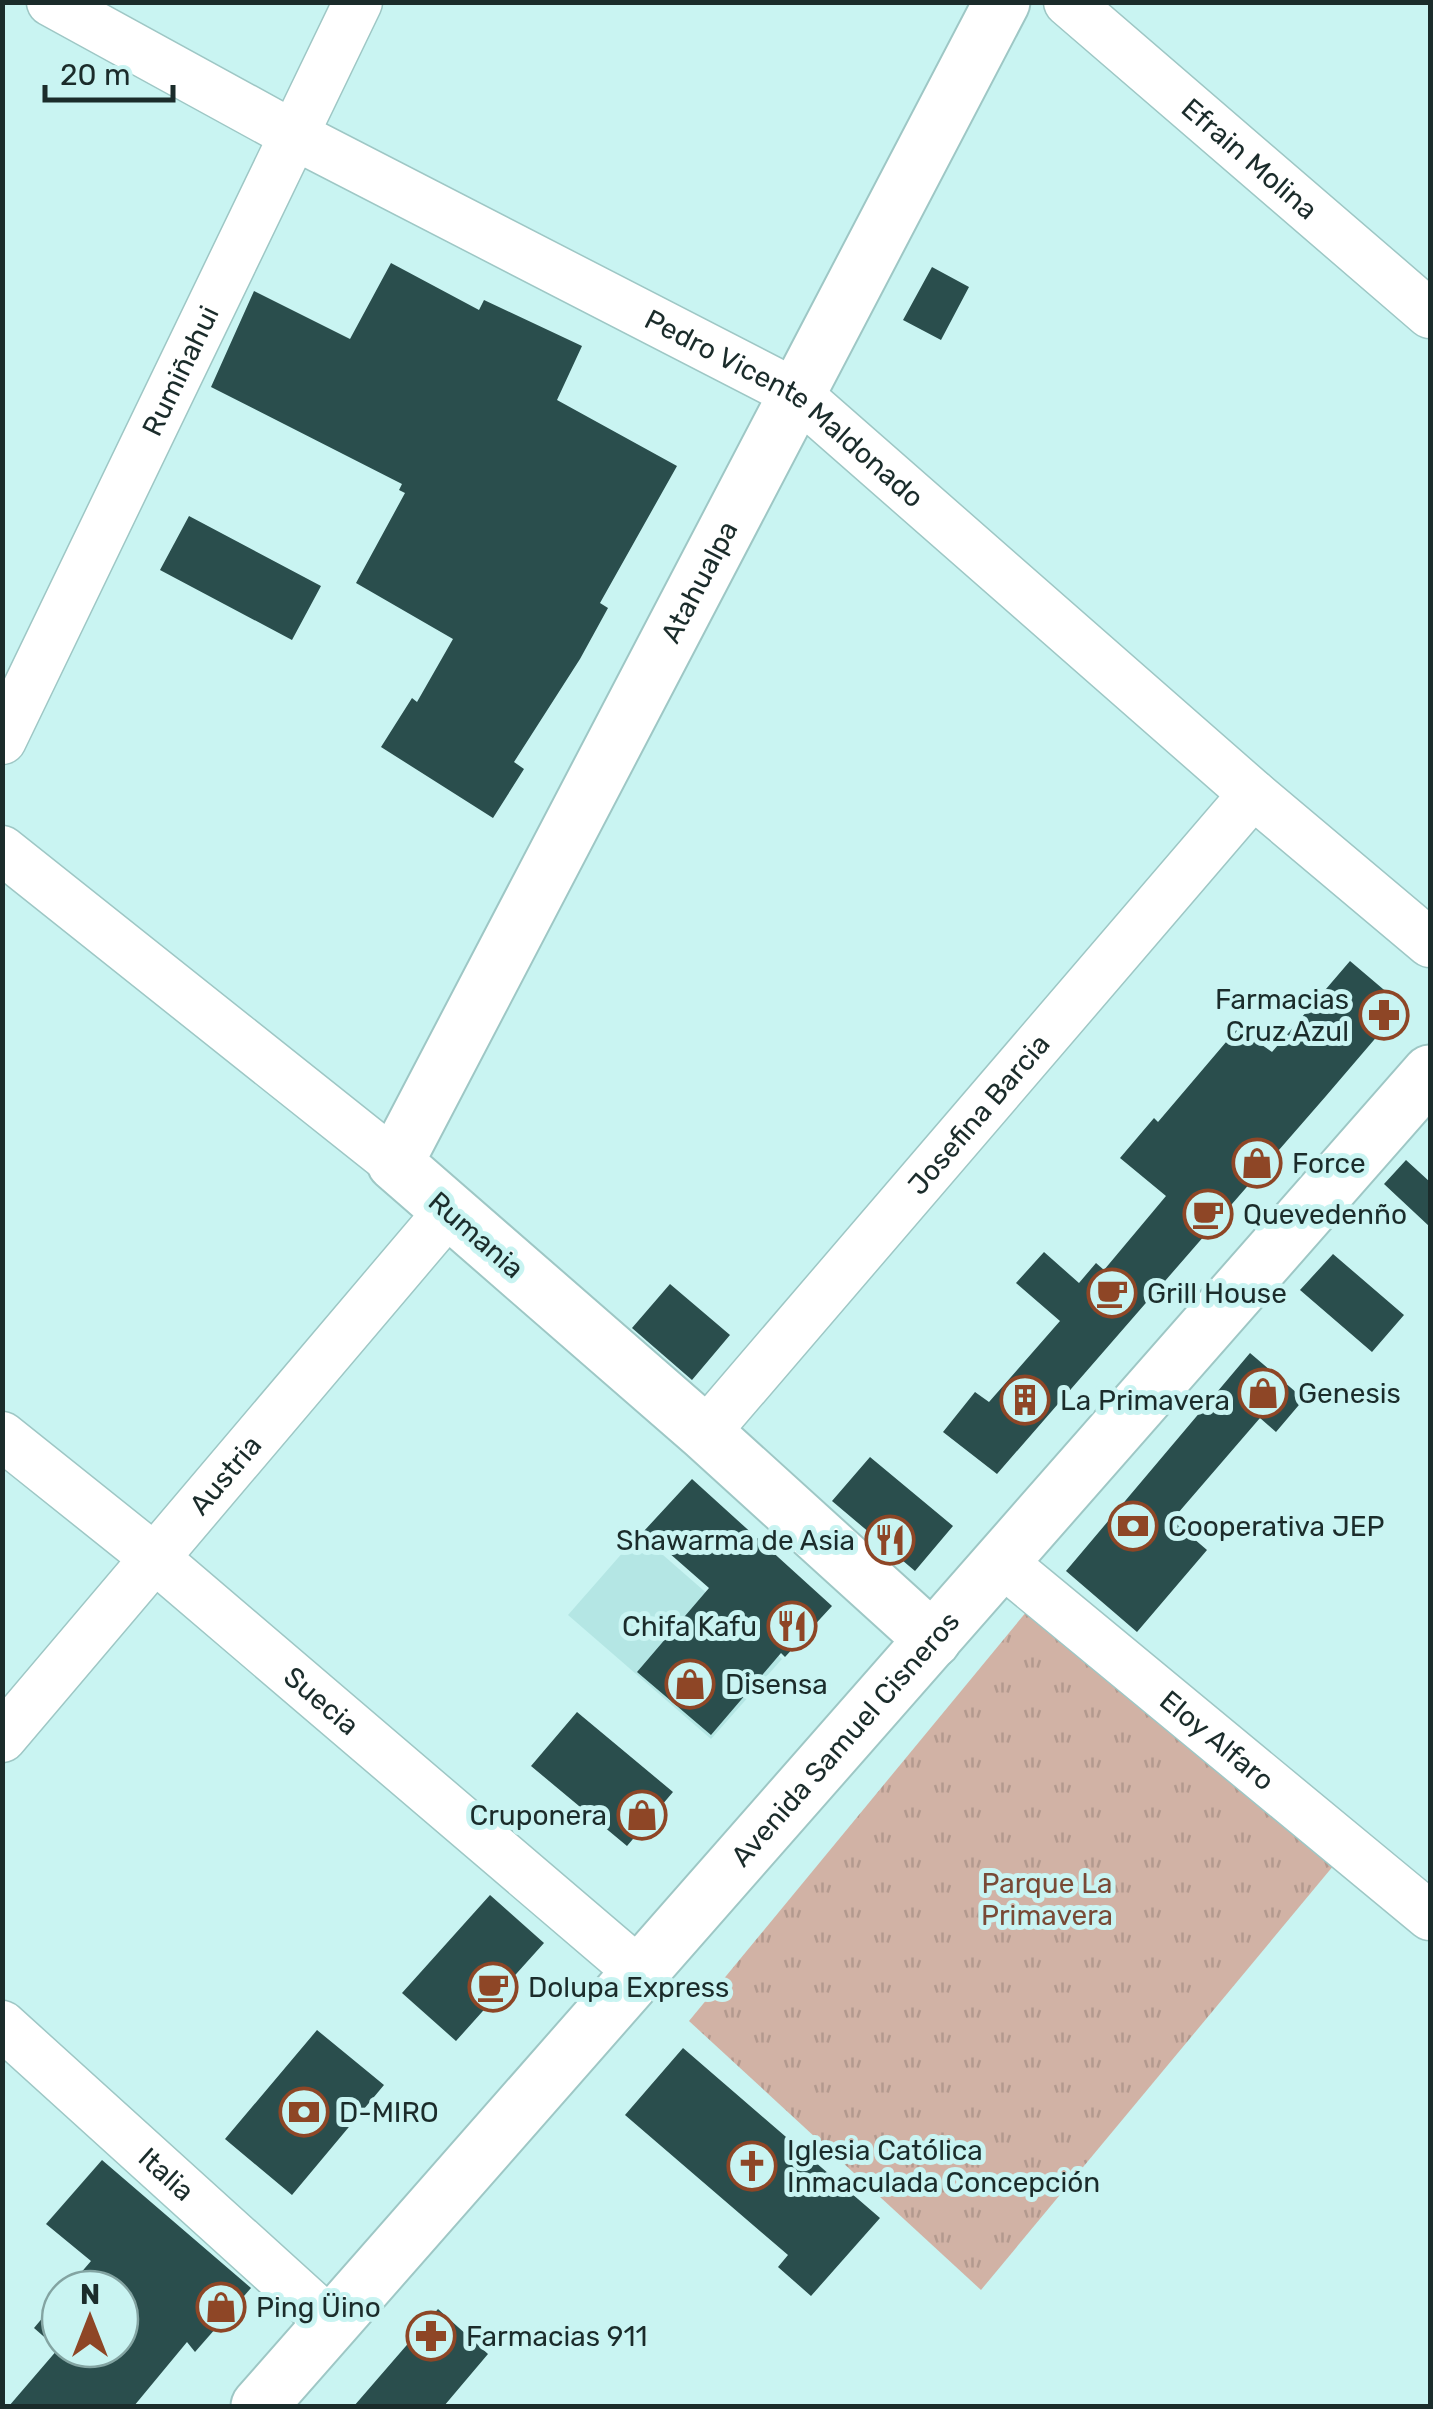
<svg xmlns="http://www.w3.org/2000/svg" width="1433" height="2409" viewBox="0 0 1433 2409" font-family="Rubik,sans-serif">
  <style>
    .built { fill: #b4e6e4 }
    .park { fill: url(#park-tufts) }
    .building { fill: #2a4e4d }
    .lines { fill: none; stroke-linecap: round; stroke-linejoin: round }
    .street-casing { stroke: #9ec7c5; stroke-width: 51 }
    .secondary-casing { stroke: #9ec7c5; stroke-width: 59 }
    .street { stroke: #fff; stroke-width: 48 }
    .secondary { stroke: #fff; stroke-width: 55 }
    .labels { text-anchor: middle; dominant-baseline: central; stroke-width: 10; stroke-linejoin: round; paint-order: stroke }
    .street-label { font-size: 28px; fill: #1b2c2b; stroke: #c9f4f2 }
    .poi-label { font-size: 28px; fill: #1b2c2b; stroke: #c9f4f2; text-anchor: start }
    .park-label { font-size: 28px; fill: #794a36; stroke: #c9f4f2 }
  </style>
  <defs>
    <pattern id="park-tufts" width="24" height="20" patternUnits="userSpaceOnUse" patternTransform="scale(2.5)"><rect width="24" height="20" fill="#d1b2a5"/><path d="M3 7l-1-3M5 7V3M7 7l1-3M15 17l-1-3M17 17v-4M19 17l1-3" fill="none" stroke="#b3998e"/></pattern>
  </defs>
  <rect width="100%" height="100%" fill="#c9f4f2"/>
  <path class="built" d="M639 1534 782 1659 711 1739 568 1615Z"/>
  <path class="park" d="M1027 1611 1334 1865 981 2290 689 2021Z"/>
  <path class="building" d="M391 263 479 310 484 300 582 346 557 400 677 466 600 603 608 608 580 659 514 762 524 769 493 818 381 747 412 698 417 702 453 639 356 583 405 493 399 490 402 484 211 387 254 291 350 339Z
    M932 267 969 287 941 340 903 320Z
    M189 516 321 586 292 640 160 570Z
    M1350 961 1403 1006 1326 1096 997 1474 943 1432 975 1392 989 1402 1060 1321 1016 1283 1044 1252 1079 1283 1096 1263 1104 1270 1166 1196 1120 1158 1154 1118 1158 1122 1238 1028 1272 1052Z
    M1406 1160 1430 1182V1227L1384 1184Z
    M1333 1254 1404 1315 1372 1352 1300 1290Z
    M670 1284 730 1335 692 1380 632 1328Z
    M1250 1353 1304 1399 1276 1432 1260 1418 1172 1520 1207 1550 1137 1632 1066 1571Z
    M870 1457 953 1526 915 1571 832 1501Z
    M692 1479 832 1606 785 1657 781 1653 711 1735 637 1672 709 1588 644 1531Z
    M577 1712 673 1792 627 1846 531 1766Z
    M490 1895 544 1943 456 2041 402 1993Z
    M317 2030 384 2085 292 2195 225 2139Z
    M683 2048 880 2218 811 2296 778 2267 788 2255 625 2115Z
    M102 2160 251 2288 195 2352 187 2342 134 2406H9L58 2349 34 2328 60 2297V2349H120V2289H67L91 2261 46 2224Z
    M438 2309 488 2354 444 2406H354Z"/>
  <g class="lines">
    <g class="street-casing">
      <g id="street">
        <path id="s1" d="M51 2 292 134 797 394 1253 794 1430 943"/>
        <path id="s2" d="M1068 2 1430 314"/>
        <path id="s3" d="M2 740 358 2"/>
        <path d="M2 850 395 1163"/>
        <path id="s4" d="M705 1433 1253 794"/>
        <path id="s5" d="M2 1436 157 1560 637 1970"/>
        <path id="s6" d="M1003 1563 1430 1916"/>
        <path id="s7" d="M2 1738 448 1212"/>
        <path id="s8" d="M2 2025 331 2323"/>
      </g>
    </g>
    <g class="secondary-casing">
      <g id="secondary">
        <path id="s9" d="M933 1640 705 1433 395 1163 1002 2"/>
        <path id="s10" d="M259 2406C647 1960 1041 1519 1430 1073"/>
      </g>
    </g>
    <use href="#street" class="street"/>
    <use href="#secondary" class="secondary"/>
  </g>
  <defs>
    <g id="pharmacy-ring" transform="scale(2.5)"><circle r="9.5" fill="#c9f4f2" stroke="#8e4626" stroke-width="1.5"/><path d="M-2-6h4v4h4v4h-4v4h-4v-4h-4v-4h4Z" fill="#8e4626"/></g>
    <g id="shop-ring" transform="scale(2.5)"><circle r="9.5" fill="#c9f4f2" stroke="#8e4626" stroke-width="1.5"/><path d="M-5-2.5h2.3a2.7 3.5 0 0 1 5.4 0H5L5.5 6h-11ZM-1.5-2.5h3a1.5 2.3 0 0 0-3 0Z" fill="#8e4626"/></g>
    <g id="cafe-ring" transform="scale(2.5)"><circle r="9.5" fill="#c9f4f2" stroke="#8e4626" stroke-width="1.5"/><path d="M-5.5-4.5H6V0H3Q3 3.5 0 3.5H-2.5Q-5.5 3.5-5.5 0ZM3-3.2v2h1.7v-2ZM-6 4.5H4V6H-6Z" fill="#8e4626"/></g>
    <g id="building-ring" transform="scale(2.5)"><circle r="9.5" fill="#c9f4f2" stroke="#8e4626" stroke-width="1.5"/><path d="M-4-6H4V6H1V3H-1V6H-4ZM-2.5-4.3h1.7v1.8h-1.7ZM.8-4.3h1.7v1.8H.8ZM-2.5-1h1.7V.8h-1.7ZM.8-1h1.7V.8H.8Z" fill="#8e4626"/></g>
    <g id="bank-ring" transform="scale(2.5)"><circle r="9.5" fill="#c9f4f2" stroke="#8e4626" stroke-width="1.5"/><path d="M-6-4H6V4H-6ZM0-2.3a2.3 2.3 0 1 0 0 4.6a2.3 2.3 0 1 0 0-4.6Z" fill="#8e4626"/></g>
    <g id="restaurant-ring" transform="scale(2.5)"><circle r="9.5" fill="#c9f4f2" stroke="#8e4626" stroke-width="1.5"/><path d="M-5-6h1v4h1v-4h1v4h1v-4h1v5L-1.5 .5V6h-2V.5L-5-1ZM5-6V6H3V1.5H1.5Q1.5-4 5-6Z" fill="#8e4626"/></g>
    <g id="church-ring" transform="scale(2.5)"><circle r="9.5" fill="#c9f4f2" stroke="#8e4626" stroke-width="1.5"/><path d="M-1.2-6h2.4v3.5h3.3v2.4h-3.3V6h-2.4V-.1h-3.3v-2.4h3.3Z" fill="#8e4626"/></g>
  </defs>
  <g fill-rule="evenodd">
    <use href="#pharmacy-ring" x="1384" y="1015"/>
    <use href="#shop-ring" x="1257" y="1163"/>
    <use href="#cafe-ring" x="1208" y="1214"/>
    <use href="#cafe-ring" x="1112" y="1293"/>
    <use href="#shop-ring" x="1263" y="1393"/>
    <use href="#building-ring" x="1025" y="1400"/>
    <use href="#bank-ring" x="1133" y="1526"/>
    <use href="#restaurant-ring" x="890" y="1540"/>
    <use href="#restaurant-ring" x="792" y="1626"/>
    <use href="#shop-ring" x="690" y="1684"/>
    <use href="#shop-ring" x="642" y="1815"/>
    <use href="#cafe-ring" x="493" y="1987"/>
    <use href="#bank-ring" x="304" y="2112"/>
    <use href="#church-ring" x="752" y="2166"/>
    <use href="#shop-ring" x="221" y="2307"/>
    <use href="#pharmacy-ring" x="431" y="2336"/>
  </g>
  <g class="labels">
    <g class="street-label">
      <text stroke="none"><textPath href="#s2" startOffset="240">Efrain Molina</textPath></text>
      <text stroke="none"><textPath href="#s3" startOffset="410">Rumiñahui</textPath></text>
      <text stroke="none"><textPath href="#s1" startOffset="840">Pedro Vicente Maldonado</textPath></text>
      <text stroke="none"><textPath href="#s9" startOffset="1375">Atahualpa</textPath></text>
      <text stroke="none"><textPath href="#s4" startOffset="420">Josefina Barcia</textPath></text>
      <text transform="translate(476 1235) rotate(41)">Rumania</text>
      <text stroke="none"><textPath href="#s7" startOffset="345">Austria</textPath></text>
      <text stroke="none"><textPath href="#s5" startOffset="415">Suecia</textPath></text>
      <text stroke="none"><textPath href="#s10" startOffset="888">Avenida Samuel Cisneros</textPath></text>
      <text stroke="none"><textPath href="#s6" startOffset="278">Eloy Alfaro</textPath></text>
      <text stroke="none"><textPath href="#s8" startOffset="222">Italia</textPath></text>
    </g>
    <g class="poi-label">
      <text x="1349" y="999" text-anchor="end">Farmacias<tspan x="1349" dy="32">Cruz Azul</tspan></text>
      <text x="1292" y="1163">Force</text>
      <text x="1243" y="1214">Quevedenño</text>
      <text x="1147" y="1293">Grill House</text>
      <text x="1298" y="1393">Genesis</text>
      <text x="1060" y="1400">La Primavera</text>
      <text x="1168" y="1526">Cooperativa JEP</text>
      <text x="855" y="1540" text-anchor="end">Shawarma de Asia</text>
      <text x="757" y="1626" text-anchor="end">Chifa Kafu</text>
      <text x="725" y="1684">Disensa</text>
      <text x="607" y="1815" text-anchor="end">Cruponera</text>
      <text x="528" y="1987">Dolupa Express</text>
      <text x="339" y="2112">D-MIRO</text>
      <text x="787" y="2150">Iglesia Católica<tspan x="787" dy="32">Inmaculada Concepción</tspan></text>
      <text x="256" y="2307">Ping Üino</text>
      <text x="466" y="2336">Farmacias 911</text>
    </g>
    <g class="park-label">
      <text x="1047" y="1883">Parque La<tspan x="1047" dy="32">Primavera</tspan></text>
    </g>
  </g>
  <rect width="1433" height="2409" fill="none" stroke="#1b2c2b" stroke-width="10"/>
  <g transform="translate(90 2319)"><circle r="48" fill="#c9f4f2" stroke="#83a4a2" stroke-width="2.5"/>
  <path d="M0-8L18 38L0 25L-18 38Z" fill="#8e4626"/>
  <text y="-15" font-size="28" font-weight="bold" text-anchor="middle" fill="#1b2c2b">N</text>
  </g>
  <path d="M45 85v15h128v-15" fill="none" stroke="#1b2c2b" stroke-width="5"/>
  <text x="60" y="85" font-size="30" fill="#1b2c2b" stroke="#c9f4f2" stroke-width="8" paint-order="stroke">20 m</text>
</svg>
